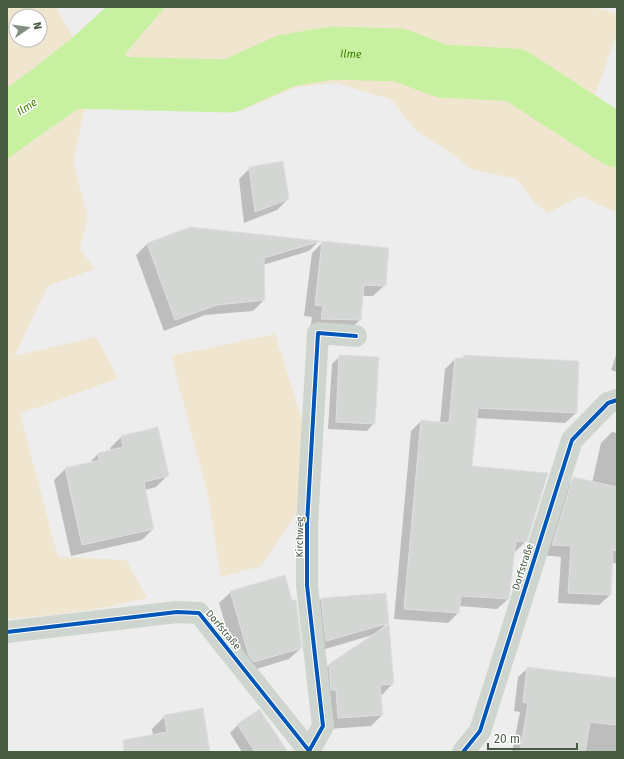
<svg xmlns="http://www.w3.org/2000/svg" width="624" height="759" viewBox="0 0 624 759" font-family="'Fira Sans',sans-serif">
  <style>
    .green { fill: #f0e5cf; fill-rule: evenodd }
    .water { fill: #c7f1a0 }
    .shadow { fill: #0003 }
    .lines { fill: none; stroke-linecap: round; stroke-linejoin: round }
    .river { stroke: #c7f1a0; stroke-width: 53 }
    .building { fill: #d3d6d3; stroke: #dee0df }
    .minor { stroke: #ced4ce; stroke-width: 22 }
    .cycleway-casing { stroke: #fff; stroke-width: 6 }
    .cycleway { stroke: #0057b8; stroke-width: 4 }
    .labels { text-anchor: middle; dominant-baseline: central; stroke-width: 3; stroke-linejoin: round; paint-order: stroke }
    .street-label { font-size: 10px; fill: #485b43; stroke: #fff }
    .water-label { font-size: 11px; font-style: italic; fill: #418105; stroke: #fff }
  </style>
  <rect width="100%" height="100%" fill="#ededee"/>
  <path class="green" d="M7 7H56L73 37 29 72 7 88ZM16 16H40V40H16Z
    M165 7H593L617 14V34L592 103 617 123V213L581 196 548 213 535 203 517 179 470 169 454 155 416 131 392 100 337 83 297 87 245 109 86 103 73 162 88 218 80 248 94 269 48 286 14 356 96 337 118 378 20 414 58 557 126 560 147 598 108 607 53 615 7 619V159L86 103 128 64 124 55Z
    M275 334 306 433 296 514 261 566 221 577 208 496 171 356Z"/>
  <path class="water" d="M106 7H165L125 54 128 64 86 103 7 159V88L29 72 73 37Z"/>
  <path class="shadow" d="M250 168 288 199 277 210 244 223 239 179Z
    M190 228 319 241 309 251 263 265 264 300 253 311 205 315 164 331 136 255 147 244Z
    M323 242 385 285 373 296H362L360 320 348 331 310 330 312 317 304 316 312 253Z
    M617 352V372L611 370Z
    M340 356 374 423 367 431 328 429 332 364Z
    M464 356 576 413 565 423 476 418 471 467 526 541 515 552H514L508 599 497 609 459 606 458 613 448 623 394 619 411 431 421 421 440 423 445 369 455 359H461Z
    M612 432 617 433V564L611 562 610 595 599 605 558 603 561 557 542 555 563 489 574 479 592 483 601 443Z
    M121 437 167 476 156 487 145 490 153 529 142 540 71 556 54 480 65 469 89 463 98 454 111 451 110 448Z
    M231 592 301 648 289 659 243 673 238 667 219 603Z
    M321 599 388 622 379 631 393 683 382 695H380L382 715 371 726 328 729 318 676 329 665 376 634 315 652 310 610Z
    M528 668 617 679V752H512L520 712 514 711 518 677Z
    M260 711 287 752H242L230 733 238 725Z
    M165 716 209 752H141L153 735 152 729Z"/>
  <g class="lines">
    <path class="river" id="s1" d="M68 82 230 86 285 61 332 53 399 55 442 71 515 75 617 141"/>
  </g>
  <path class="building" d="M283 161 289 199 255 212 249 167Z
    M190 227 321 241 264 258 265 300 217 305 175 320 147 243Z
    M322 241 389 248 386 286 364 285 361 320 321 319 323 306 315 305Z
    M339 355 379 357 375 424 336 422Z
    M464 355 579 361 577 413 478 408 472 466 548 473 527 542 516 541 509 599 461 596 459 613 404 609 421 420 449 423 455 358H464Z
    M158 427 169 476 144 482 154 529 82 545 65 468 99 460 98 453 123 447 121 436Z
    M573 477 617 487V551L613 550 611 595 568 593 571 546 552 545Z
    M285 575 292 600H296L302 648 254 662 249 656 230 591Z
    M386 593 389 623 326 641 321 598Z
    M389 624 394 684 380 685 383 715 338 718 336 690H331L329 664Z
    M527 667 617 678V725L590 722 585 752H520L528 703 523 702Z
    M203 708 210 752H124L123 740 167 732 164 715Z
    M260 709V710L288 752H255L237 724Z"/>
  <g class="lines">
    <path class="minor" d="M7 632 177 612 199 613 310 752
      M309 751 323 726 307 585V524L318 333 356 336
      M463 752 480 731 572 440 608 403 617 400"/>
    <g class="cycleway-casing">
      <path id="cycleway" d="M7 632 177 612 199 613 310 752
        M309 751 323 726 307 585V524L318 333 356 336
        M463 752 480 731 572 440 608 403 617 400"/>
    </g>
    <use href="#cycleway" class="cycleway"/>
  </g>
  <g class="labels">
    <g class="street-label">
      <text transform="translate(300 537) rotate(-89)">Kirchweg</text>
      <text transform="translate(523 567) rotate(-72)">Dorfstraße</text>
      <text transform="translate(223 630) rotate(50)">Dorfstraße</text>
    </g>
    <g class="water-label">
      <text stroke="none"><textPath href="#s1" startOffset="289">Ilme</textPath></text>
      <text transform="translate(27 107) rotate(-32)">Ilme</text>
    </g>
  </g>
  <rect width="624" height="759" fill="none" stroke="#485b43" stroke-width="16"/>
  <g transform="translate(28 28) rotate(77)"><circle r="19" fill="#ffffff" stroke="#b6bdb4"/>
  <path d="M0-3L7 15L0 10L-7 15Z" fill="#828e7f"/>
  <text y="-6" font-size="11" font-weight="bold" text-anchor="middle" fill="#485b43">N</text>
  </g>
  <path d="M488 743v6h89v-6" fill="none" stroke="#485b43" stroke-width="2"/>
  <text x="494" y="743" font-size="12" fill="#485b43" stroke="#ffffff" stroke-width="3" paint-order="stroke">20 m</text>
</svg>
